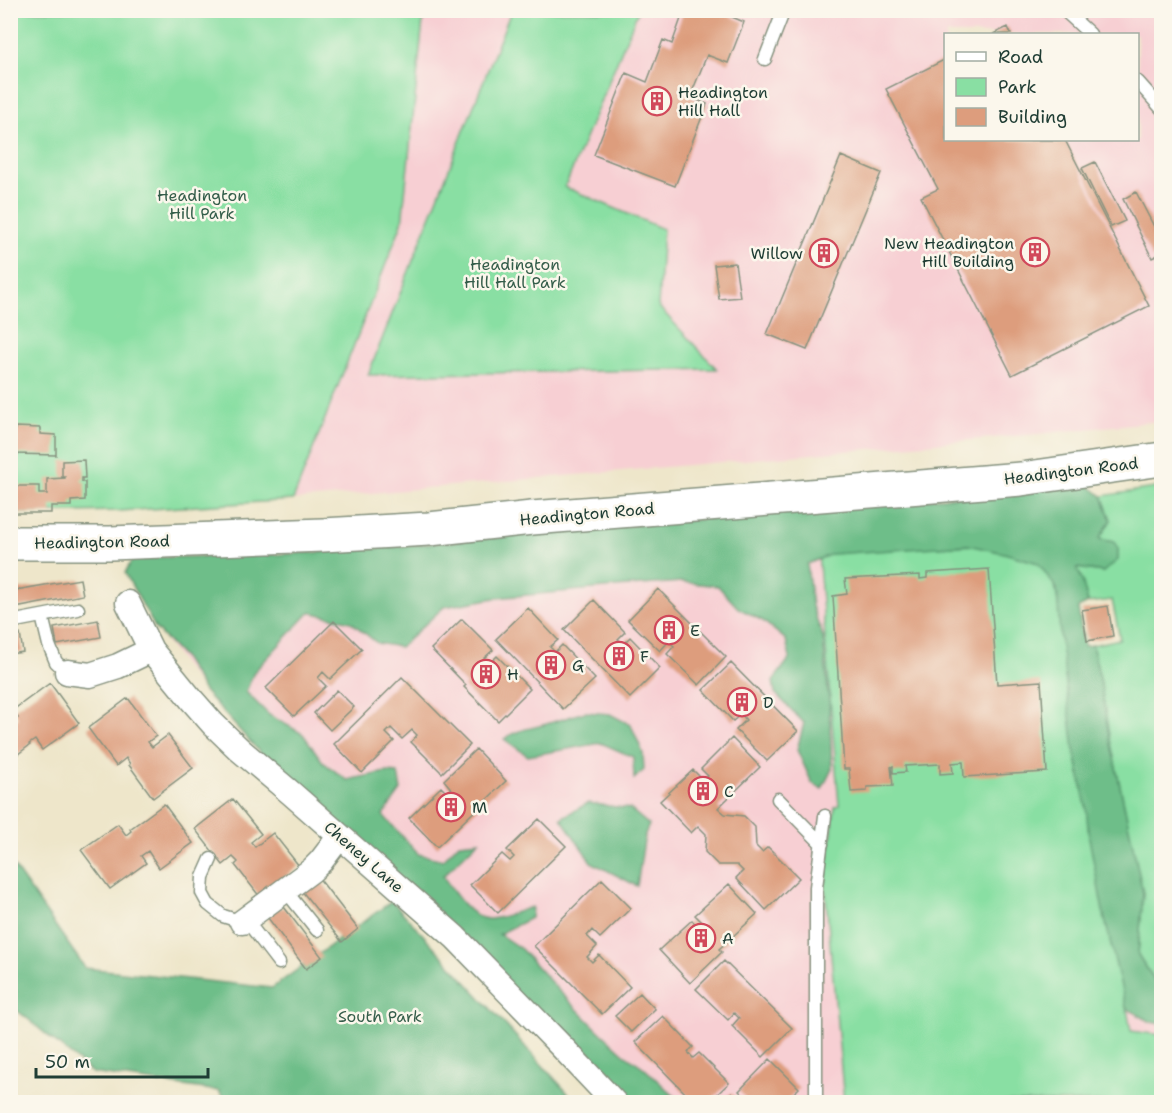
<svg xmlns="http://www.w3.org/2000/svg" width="1172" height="1113" viewBox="0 0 1172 1113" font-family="'Shantell Sans',sans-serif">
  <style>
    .built { fill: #f7cfd3; fill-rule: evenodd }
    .green { fill: #89dfa3; stroke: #548e6c; stroke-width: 1.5 }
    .forest { fill: #6ebe89; stroke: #467e5e; stroke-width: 1.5 }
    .building { fill: #dd9d7d }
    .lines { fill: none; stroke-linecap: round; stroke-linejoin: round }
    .service-casing { stroke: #86927f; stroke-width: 15 }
    .minor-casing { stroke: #86927f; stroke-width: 27 }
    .primary-casing { stroke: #86927f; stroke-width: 36 }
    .service { stroke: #fff; stroke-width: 12 }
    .minor { stroke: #fff; stroke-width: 24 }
    .primary { stroke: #fff; stroke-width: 33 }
    .labels { text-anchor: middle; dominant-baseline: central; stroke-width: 5; stroke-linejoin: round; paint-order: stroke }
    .poi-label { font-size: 16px; fill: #1f3d34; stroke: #fbf7ec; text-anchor: start }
    .park-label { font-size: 16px; fill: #345d4a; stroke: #fbf7ec }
    .street-label { font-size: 16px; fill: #1f3d34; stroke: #fbf7ec }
  </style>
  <rect width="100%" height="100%" fill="#fbf7ec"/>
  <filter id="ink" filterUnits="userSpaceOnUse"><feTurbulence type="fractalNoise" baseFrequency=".0167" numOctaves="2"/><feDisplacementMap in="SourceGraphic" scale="12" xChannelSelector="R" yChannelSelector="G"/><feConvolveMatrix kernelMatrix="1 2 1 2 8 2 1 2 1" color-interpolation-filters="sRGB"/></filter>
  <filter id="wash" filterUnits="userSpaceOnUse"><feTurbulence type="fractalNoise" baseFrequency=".008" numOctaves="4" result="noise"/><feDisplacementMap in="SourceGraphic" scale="24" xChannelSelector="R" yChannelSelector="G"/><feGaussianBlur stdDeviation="1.35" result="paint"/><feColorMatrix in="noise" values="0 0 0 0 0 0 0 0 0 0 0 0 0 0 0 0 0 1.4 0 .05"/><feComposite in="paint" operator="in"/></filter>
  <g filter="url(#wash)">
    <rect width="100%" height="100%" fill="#eee6ca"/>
    <path class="built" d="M424 11H1161V421L1038 434 293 500 402 223ZM946 34H1138V140H946Z
      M1052 488 1153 1022H1161V1102H630L352 827 204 691 156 629 125 573 268 555 358 550Z"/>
    <path class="green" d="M10 11H424L402 223 293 500 119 511 11 513Z
      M511 11H638L565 187 663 229 658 306 717 369 368 375Z
      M1161 487V990L1138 955 1143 893 1108 730 1100 679 1092 645 1120 639 1112 600 1088 603 1082 580 1077 568 1103 572 1099 539 1111 520 1102 496Z
      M1048 542 1099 856 1131 1031 1161 1035V1102H844L825 887 835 807 839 805 818 552Z"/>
    <path class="forest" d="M1087 484 1102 496 1111 520 1099 539 1114 542 1118 549V560L1103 572 1077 568 1082 580 1088 603 1078 608 1084 646 1092 645 1100 679 1108 730 1143 893 1138 955 1161 990V1024L1151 1022 1126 1008 1103 911 1089 838 1086 806 1074 749 1060 636 1057 589 1038 563 1004 553 968 545 832 554 807 564 812 606 823 637 829 702 832 769 822 789 812 783 797 750 804 723 775 693 773 681 790 658 786 640 763 621 738 608 718 586 682 582 615 587 495 598 444 607 400 647 377 643 351 622 310 612 254 672 246 692 269 715 303 734 323 762 347 780 386 772 398 773 401 790 383 815 418 854 443 860 459 843 479 841 443 876C452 890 471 921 490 919 504 918 518 911 532 907L531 918 499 934 521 949 560 992 597 1029 623 1053 643 1067 673 1095 676 1102H630L540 1015 275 769 204 691 184 659 156 629 125 573 133 558 268 555 358 550 1052 488Z
      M585 712 610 714 631 725 643 753 644 770 634 779 633 757 601 743 528 756 504 739C518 728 537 728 553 722 564 719 574 715 585 712Z
      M588 803 630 809 649 825 645 834 637 886 591 862 561 818Z
      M10 861 85 968 272 988 392 901 576 1102H226L219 1091 92 1073 28 1019 11 1006Z"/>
    <g id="blocks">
      <path class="building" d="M684 10H715L744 22 728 63 707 55 690 97 707 104 675 186 594 155 626 73 647 82 663 40 672 44Z
        M1008 27 1011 34H993Z
        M946 59V140H1065L1149 306 1012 375 921 197 938 189 886 89Z
        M841 156 881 173 807 350 767 334Z
        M1095 162 1125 221 1111 227 1082 168Z
        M1136 192 1162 242V253L1152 258 1123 199Z
        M735 263 740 297 719 299 714 265Z
        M15 427 40 428V434L56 435V455L14 454Z
        M84 460 85 478H82V482H85V500L71 501V506H51V513H10V486H39V494H47V479L65 478V477H62V461Z
        M989 569 997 684 1041 681 1047 772 964 777 963 762 952 763 953 773 940 774V764L905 766 906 772 893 773V766L891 767 893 786 867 787V791L851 792 849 769H844L833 596 847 594 845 579 920 575V579L927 578V573Z
        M80 579 83 595 10 609V591Z
        M658 589 726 657 699 685 667 654 674 646 669 641 660 651 628 620Z
        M594 600 625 632 618 639 623 644 630 637 660 668 630 698 564 630Z
        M1108 606 1113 636 1087 641 1082 610Z
        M528 608 558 640 550 647 555 652 562 645 595 679 563 709 496 639Z
        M462 619 493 650 484 658 489 664 497 656 530 689 498 721 464 687 466 685 431 649Z
        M98 620 101 637 57 645 54 628Z
        M334 621 362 649 330 679 323 672 318 678 326 686 294 716 266 688Z
        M20 634 23 652 10 654V635Z
        M731 663 798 731 767 761 736 730 746 720 741 714 733 721 703 690Z
        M402 677 470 745 442 773 411 742 417 735 412 730 402 739 391 728 386 733 394 741 362 773 334 744Z
        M50 683 79 723 42 750 35 740 29 744 30 745 10 760V717L13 721 18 718 13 710Z
        M337 690 354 707 330 730 314 713Z
        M128 698 156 736 148 742 152 747 168 735 193 768 153 798 129 765 130 764 126 758 116 766 88 728Z
        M732 738 760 767 718 808 725 814 744 816 755 827 756 846 762 852 768 847 799 878 766 910 736 878 743 871 737 865H718L705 852 706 834 698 826 691 833 660 801 693 770 703 780 708 776 701 769Z
        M476 749 506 781 437 847 409 818 441 787 449 795 453 791 444 780Z
        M233 799 261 834 251 842 255 847 273 833 299 866 260 897 235 865 238 862 233 857 223 865 195 829Z
        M164 804 193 843 159 868 148 851 141 856 146 863 110 889 81 850 118 824 126 835 131 831 130 829Z
        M539 819 566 846 498 913 470 885 502 854 510 861 514 857 507 850Z
        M318 877 358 929 342 942 301 890Z
        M602 879 631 908 600 938 592 930 587 936 597 946 587 957 592 962 599 955 630 987 602 1014 534 946Z
        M729 884 757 914 719 949 722 952 690 983 659 950 692 920 699 928 704 924 695 915Z
        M276 904 280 909 284 907 322 957 306 969 268 918 271 916 267 911Z
        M724 961 792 1028 763 1057 732 1026 739 1018 734 1013 728 1020 696 989Z
        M640 993 655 1009 631 1032 615 1016Z
        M663 1016 693 1047 688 1052 693 1058 699 1053 729 1083 709 1102H694L635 1042Z
        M770 1059 799 1088 785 1102H721L731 1093 741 1102 745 1097 739 1091Z"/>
    </g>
  </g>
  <g filter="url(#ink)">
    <use href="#blocks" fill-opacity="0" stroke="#86927f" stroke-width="1.5"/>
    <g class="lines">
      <g class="service-casing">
        <path id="service" d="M1064 10 1090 34
          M765 59 784 10
          M1138 82 1162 109
          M42 616 49 645 56 662 67 672
          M10 622 78 609
          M778 799 822 844
          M211 859 203 877 202 893 208 904 223 916 242 922
          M285 890 317 930
          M246 920 279 963
          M816 1102V887L825 816"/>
      </g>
      <g class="minor-casing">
        <path id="minor" d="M128 603 151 650 191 699 213 724 240 750 291 793 455 937 562 1047 614 1102
          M67 672 90 675 118 666 151 650
          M242 922 312 870 321 861 340 836"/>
      </g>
      <g class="primary-casing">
        <path id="primary" d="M10 543H110L323 535 429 529 532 518 1021 479 1162 459"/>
      </g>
      <use href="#service" class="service"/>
      <use href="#minor" class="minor"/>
      <use href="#primary" class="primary"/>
    </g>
  </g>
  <defs>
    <g id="building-ring" transform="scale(1.5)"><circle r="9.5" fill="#fbf7ec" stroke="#d1495b" stroke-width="1.5"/><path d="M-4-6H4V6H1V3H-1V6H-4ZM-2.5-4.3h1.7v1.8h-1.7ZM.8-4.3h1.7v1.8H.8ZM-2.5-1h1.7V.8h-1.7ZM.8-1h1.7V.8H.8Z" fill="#d1495b"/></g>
  </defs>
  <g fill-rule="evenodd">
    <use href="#building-ring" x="657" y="101"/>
    <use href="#building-ring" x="1035" y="252"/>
    <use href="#building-ring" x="824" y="253"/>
    <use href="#building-ring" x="669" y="630"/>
    <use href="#building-ring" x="619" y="656"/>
    <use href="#building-ring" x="551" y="665"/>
    <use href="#building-ring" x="486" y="674"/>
    <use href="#building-ring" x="742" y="702"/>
    <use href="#building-ring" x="703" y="791"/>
    <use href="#building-ring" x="451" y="807"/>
    <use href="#building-ring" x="701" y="938"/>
  </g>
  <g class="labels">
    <g class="poi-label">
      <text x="678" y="92">Headington<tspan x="678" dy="18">Hill Hall</tspan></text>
      <text x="1014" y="243" text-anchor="end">New Headington<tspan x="1014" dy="18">Hill Building</tspan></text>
      <text x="803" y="253" text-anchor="end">Willow</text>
      <text x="690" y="630">E</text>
      <text x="640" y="656">F</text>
      <text x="572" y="665">G</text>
      <text x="507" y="674">H</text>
      <text x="763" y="702">D</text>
      <text x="724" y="791">C</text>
      <text x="472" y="807">M</text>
      <text x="722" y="938">A</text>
    </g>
    <g class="park-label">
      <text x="202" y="195">Headington<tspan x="202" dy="18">Hill Park</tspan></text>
      <text x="515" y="264">Headington<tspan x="515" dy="18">Hill Hall Park</tspan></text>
      <text x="380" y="1016">South Park</text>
    </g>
    <g class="street-label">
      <text transform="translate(1071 471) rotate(-7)">Headington Road</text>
      <text transform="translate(587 514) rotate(-5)">Headington Road</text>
      <text transform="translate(102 542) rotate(-1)">Headington Road</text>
      <text transform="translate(364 857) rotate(41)">Cheney Lane</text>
    </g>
  </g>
  <rect width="1172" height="1113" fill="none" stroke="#fbf7ec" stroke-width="36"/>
  <rect x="944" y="33" width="195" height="108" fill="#fbf7ec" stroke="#a3ada2" stroke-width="1.5"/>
  <rect x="956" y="52" width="30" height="9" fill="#ffffff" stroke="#a3ada2" stroke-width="1.5"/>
  <text x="998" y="63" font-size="18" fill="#1f3d34">Road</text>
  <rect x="956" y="78" width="30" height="18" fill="#89dfa3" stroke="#a3ada2" stroke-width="1.5"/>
  <text x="998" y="93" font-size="18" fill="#1f3d34">Park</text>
  <rect x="956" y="108" width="30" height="18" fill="#dd9d7d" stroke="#a3ada2" stroke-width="1.5"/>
  <text x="998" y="123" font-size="18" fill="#1f3d34">Building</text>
  <path d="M36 1068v9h172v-9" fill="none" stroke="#1f3d34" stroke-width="3"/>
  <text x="45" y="1068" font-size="18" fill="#1f3d34" stroke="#fbf7ec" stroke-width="4.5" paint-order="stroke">50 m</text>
</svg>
